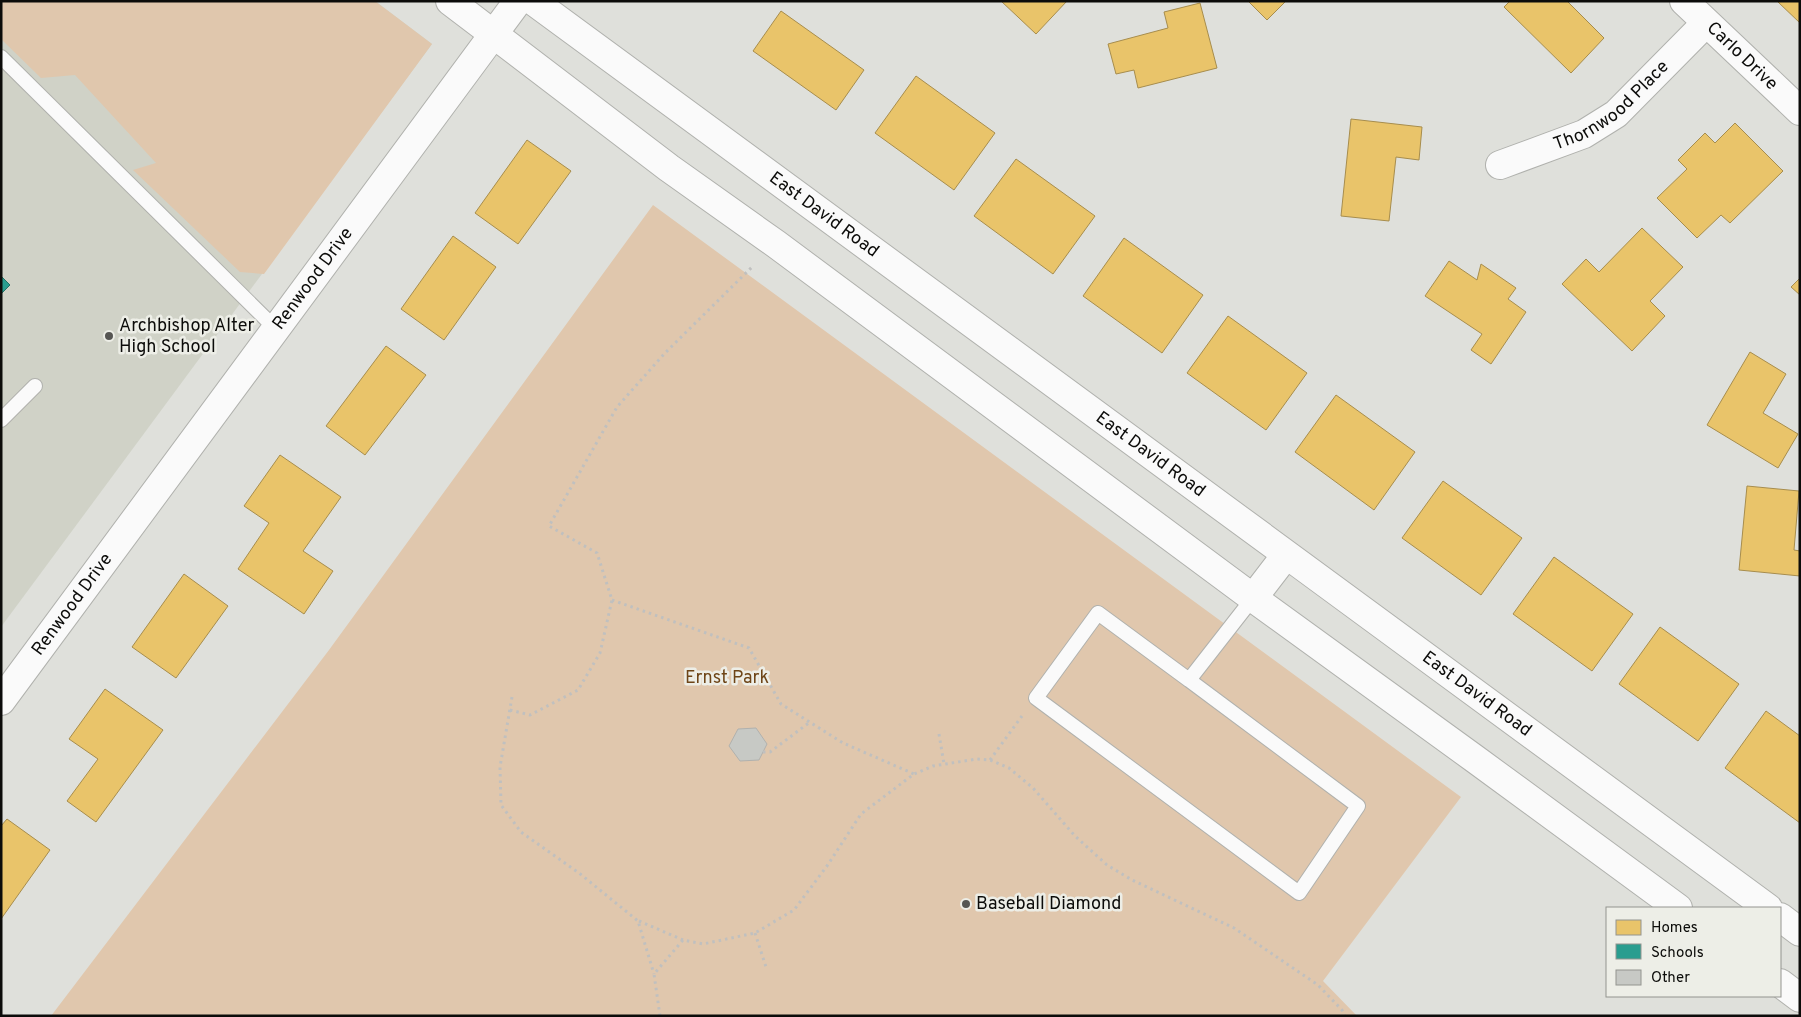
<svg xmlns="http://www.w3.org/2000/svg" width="1801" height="1017" viewBox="0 0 1801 1017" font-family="Overpass,sans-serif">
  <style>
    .built { fill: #d0d2c7 }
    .green { fill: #e0c7ad }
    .homes { fill: #e9c46a; stroke: #a78d4d }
    .schools { fill: #2a9d8f; stroke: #217267 }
    .building { fill: #c7c9c5; stroke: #b0b1ae }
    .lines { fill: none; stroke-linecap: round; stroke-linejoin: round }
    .service-casing { stroke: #b0b1ad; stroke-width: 16 }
    .minor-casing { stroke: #b0b1ad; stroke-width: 30 }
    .tertiary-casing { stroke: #b0b1ad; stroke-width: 30 }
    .path { stroke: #c0c0bf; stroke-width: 3; stroke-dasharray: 2.5 4; stroke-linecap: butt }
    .service { stroke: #fafafa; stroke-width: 14 }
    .minor { stroke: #fafafa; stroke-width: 28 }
    .tertiary { stroke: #fafafa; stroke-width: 28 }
    .poi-dot { fill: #565653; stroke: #edeee7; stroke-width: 2 }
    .labels { text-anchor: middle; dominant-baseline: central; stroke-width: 5; stroke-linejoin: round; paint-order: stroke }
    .street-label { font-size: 18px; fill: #0c0c0a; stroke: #edeee7 }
    .poi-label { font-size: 18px; fill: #0c0c0a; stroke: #edeee7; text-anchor: start }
    .park-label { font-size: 18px; fill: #6e4517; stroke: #edeee7 }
  </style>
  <rect width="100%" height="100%" fill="#dfe0db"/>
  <path class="built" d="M1 1H375L432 44 1 627Z"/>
  <path class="green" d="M1 1H375L432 44 264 274 240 272 133 170 156 163 75 75 41 78 1 39Z
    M653 205 1461 797 1323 981 1357 1016H51L329 650Z"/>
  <path class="homes" d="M1001 1H1067L1036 34Z
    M1248 1H1286L1267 20Z
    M1510 1H1567L1604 38 1571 73 1504 7Z
    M1779 1H1800V23L1778 2Z
    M1200 3 1217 68 1138 88 1134 70 1116 74 1108 44 1168 28 1164 12Z
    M781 11 864 70 836 110 753 51Z
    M916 76 995 133 954 190 875 133Z
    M1351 119 1422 127 1419 160 1396 157 1389 221 1341 216Z
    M1735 123 1783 171 1730 223 1721 215 1697 238 1657 198 1687 169 1678 160 1705 133 1715 143Z
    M527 140 571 171 518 244 475 213Z
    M1016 159 1095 216 1053 274 974 216Z
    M1642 228 1683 267 1650 301 1665 316 1632 351 1562 284 1586 259 1599 272Z
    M453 236 496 267 444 340 401 309Z
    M1124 238 1203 295 1162 353 1083 296Z
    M1449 261 1477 280 1481 264 1516 288 1508 299 1526 312 1491 364 1471 350 1482 334 1425 296Z
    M1800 278V295L1791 287Z
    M1228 316 1307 373 1266 430 1187 373Z
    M386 346 426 375 365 455 326 426Z
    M1750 352 1786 374 1763 413 1798 434 1778 468 1707 425Z
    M1336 395 1415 452 1374 510 1295 452Z
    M280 455 341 497 303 551 333 571 304 614 238 569 269 523 244 506Z
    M1443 481 1522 538 1481 595 1402 538Z
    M1747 486 1799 491 1794 550 1800 551V576L1739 570Z
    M1554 557 1633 614 1592 671 1513 614Z
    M184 574 228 606 176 678 132 647Z
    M1660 627 1739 684 1698 741 1619 684Z
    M105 689 163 730 96 822 67 801 98 759 69 739Z
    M1766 711 1800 736V823L1725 768Z
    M7 819 50 850 1 919V826Z"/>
  <path class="schools" d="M1 276 10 285 1 294Z"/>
  <path class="building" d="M756 728 767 744 759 760 740 761 729 746 738 729Z"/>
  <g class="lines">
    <g class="service-casing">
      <path id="service" d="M1 57 276 329
        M1 420 35 386
        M1189 680 1098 613 1036 698 1299 893 1358 806 1189 680 1253 598"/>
    </g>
    <g class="minor-casing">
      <g id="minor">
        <path id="s1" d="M1684 1 1800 111"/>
        <path id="s2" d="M1500 165 1584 134 1616 114 1706 23"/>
        <path id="s3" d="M1 701 518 1"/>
      </g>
    </g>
    <g class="tertiary-casing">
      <g id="tertiary">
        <path d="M450 1 669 168 776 244 1253 598 1475 759 1678 908"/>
        <path id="s4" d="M533 1 1768 908"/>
        <path d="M1253 598 1286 555"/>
        <path d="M1780 917 1800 932"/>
        <path d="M1780 983 1800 998"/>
      </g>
    </g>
    <path class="path" d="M612 600 749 648 781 704 843 743 914 774
      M512 697 500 767 501 805 521 832 579 873 638 921 654 974
      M510 710 530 715 578 690 600 653 612 600 597 553 549 526 617 407 665 353 752 267
      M939 734 944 764
      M763 752H770L810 722
      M990 760 1022 716
      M639 921 683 940
      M755 933 766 967
      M660 1016 654 974 683 940 703 944 755 933 794 910 827 866 861 814 914 774 933 766 977 759 990 760 1009 768 1033 788 1075 836 1107 865 1132 880 1234 928 1318 985 1342 1010 1345 1016"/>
    <use href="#service" class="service"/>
    <use href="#minor" class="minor"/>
    <use href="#tertiary" class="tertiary"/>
  </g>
  <g class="poi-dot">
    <circle cx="109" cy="336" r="5"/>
    <circle cx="966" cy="904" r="5"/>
  </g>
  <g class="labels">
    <g class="street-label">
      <text stroke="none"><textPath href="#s1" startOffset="80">Carlo Drive</textPath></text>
      <text stroke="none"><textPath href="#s2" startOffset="128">Thornwood Place</textPath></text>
      <text stroke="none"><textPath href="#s4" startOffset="361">East David Road</textPath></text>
      <text stroke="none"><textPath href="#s3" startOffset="525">Renwood Drive</textPath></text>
      <text stroke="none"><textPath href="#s4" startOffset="766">East David Road</textPath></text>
      <text stroke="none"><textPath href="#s3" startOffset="120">Renwood Drive</textPath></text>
      <text stroke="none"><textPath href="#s4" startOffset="1171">East David Road</textPath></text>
    </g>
    <g class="poi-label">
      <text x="119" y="326">Archbishop Alter<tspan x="119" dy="21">High School</tspan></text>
      <text x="976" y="904">Baseball Diamond</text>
    </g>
    <g class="park-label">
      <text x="727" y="678">Ernst Park</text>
    </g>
  </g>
  <rect width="1801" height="1017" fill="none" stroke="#0c0c0a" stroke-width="5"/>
  <rect x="1606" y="907" width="175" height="90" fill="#edeee7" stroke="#93948f"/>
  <rect x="1616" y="920" width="25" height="15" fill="#e9c46a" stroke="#93948f"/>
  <text x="1651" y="932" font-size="15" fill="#0c0c0a">Homes</text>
  <rect x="1616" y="944" width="25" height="15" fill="#2a9d8f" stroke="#93948f"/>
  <text x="1651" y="957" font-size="15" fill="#0c0c0a">Schools</text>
  <rect x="1616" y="970" width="25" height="15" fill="#c7c9c5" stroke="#93948f"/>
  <text x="1651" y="982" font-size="15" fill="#0c0c0a">Other</text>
</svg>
